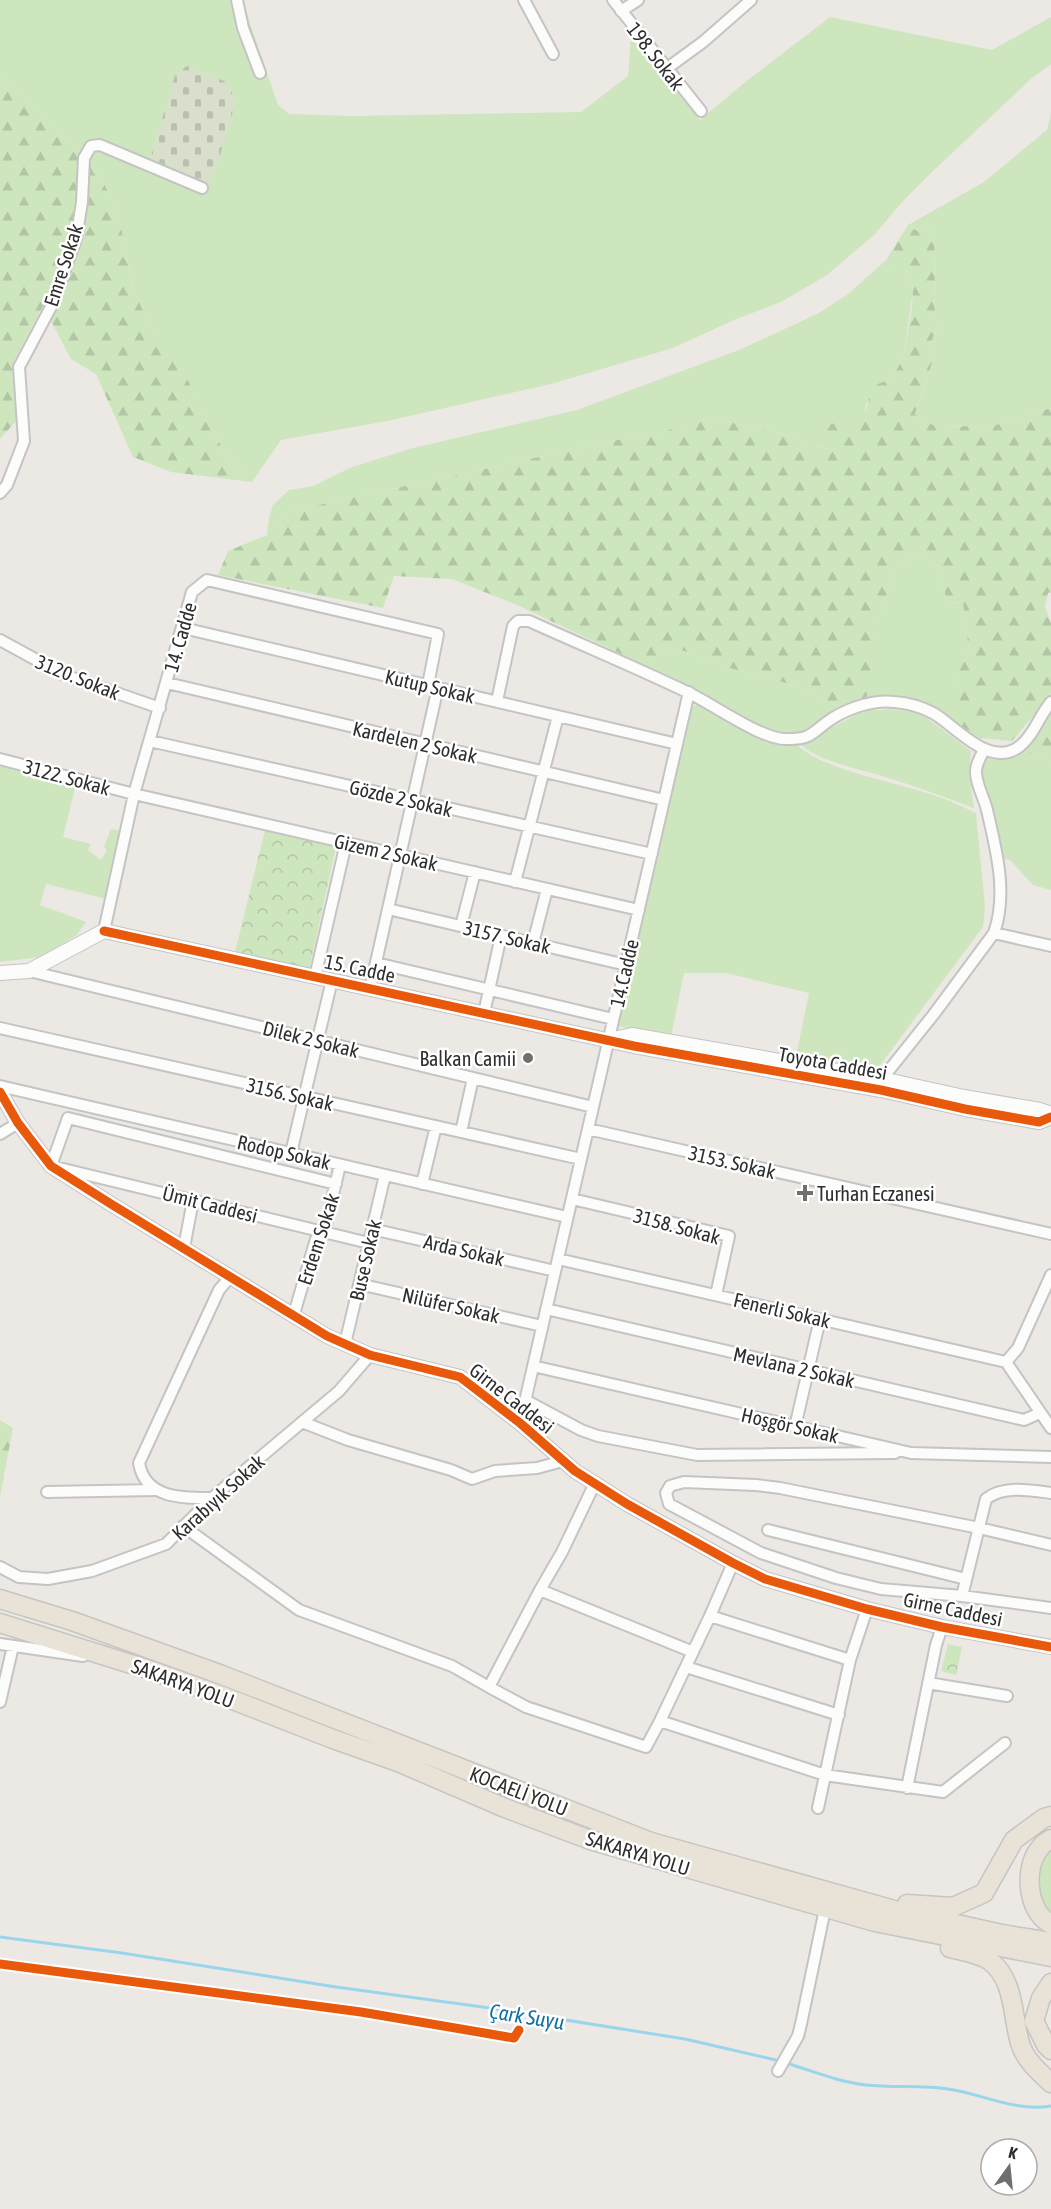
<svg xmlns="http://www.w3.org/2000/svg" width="1051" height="2209" viewBox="0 0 1051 2209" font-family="'Asap Condensed',sans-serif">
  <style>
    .grass { fill: #cee6be }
    .forest { fill: url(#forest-firs) }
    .cemetery { fill: url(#cemetery-stones) }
    .park { fill: url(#park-crowns) }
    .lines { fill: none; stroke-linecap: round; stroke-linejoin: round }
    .stream { stroke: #99d6ec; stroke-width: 3 }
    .minor-casing { stroke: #c5c4c5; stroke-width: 14 }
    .tertiary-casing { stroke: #c5c4c5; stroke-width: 16 }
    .trunk-casing { stroke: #c6c5c4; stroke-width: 21 }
    .minor { stroke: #fcfcfb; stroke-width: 10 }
    .tertiary { stroke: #fcfcfb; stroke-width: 14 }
    .trunk { stroke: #e9e2d6; stroke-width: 18 }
    .cycleway-casing { stroke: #fff; stroke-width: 13 }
    .cycleway { stroke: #e8590c; stroke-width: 9 }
    .poi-dot { fill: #706f6e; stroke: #fff; stroke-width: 2 }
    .labels { text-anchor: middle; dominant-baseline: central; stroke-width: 5; stroke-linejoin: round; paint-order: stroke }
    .street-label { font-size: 20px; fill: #2e2e2e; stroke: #fff }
    .poi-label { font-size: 20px; fill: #2e2e2e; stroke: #fff; text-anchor: end }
    .water-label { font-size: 21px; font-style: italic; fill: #0d6fa3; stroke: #fff }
  </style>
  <defs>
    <pattern id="forest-firs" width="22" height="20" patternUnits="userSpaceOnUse" patternTransform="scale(1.5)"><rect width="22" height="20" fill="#cee6be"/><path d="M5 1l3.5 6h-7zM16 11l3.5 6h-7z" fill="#b1c6a4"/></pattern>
    <pattern id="cemetery-stones" width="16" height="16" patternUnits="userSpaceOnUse" patternTransform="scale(1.5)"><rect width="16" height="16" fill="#d8e0cc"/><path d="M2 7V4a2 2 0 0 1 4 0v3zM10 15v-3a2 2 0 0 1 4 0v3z" fill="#bac0b0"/></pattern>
    <pattern id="park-crowns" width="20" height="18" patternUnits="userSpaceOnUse" patternTransform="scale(1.5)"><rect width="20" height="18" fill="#cee6be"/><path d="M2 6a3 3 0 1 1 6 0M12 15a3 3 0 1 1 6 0" fill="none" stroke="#b1c6a4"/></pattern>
  </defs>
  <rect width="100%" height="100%" fill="#ece8e4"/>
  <path class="grass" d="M0 0H242L278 105 289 114 352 116 581 112 628 76 631 37 700 120 744 83 830 17 992 50 1051 17V64L1032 78 933 171 904 200 874 235 827 275 781 302 734 320 673 348 551 384 387 421 281 440 252 482 223 450 173 352 153 332 133 289 117 206 90 161 0 75Z
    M1051 113V408L986 428 972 426 942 427 926 423 915 414 933 361 930 350 933 337 939 327C930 305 937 281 935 258 934 248 933 240 934 229L917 231 908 225 984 182 1047 130Z
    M886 260 890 266 907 269 913 290 904 355 892 379 866 404 865 415 849 421 833 450 802 443 791 435 757 429 720 419 699 421 650 436 617 440 287 512 267 535 269 518 273 505 289 490 313 486 352 467 413 448 577 410 739 350 817 314 847 295Z
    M916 556 939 566 947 603 963 602 969 651 958 673 956 727 943 719 883 700 796 737 769 730 668 675 640 663 676 648 730 668 797 686 836 706 865 701 879 616 897 566Z
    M699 703C725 716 769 745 797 745 826 772 903 783 942 798 953 802 965 808 976 813L985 907 983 927 878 1068 796 1056 809 993 726 973H684L671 1037 618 1026 689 709Z
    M891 709 920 713 971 751 969 774 974 808C944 797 915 786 885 777 858 768 825 764 802 746L803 743 863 711Z
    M1022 749 1051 762V890L1033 885 1010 860 994 856 978 756Z
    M0 764 76 784 63 837 91 844 88 850 101 860 107 850 104 847 111 829 123 831 106 899 46 884 40 905 86 922 77 935 40 957 0 962Z
    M1051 1849V1922L1033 1906 1032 1868Z"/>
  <path class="forest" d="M0 75 90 161 117 206 133 289 153 332 173 351 223 450 252 482 171 472 133 457 96 374 71 359 43 306 14 361 17 420 0 439Z
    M908 225 917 231 934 229C933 240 935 250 935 261 936 283 931 307 939 327L933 337 930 350 933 360 915 414 926 423 942 427 972 426 986 428 1051 408V592L1048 593 1045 606 1051 623V695L1012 741 980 738 956 727 955 717 958 673 969 651 963 602 947 603 939 566 916 556 897 566 879 616 866 701 836 706 797 686 730 668 676 648 640 663 517 605 452 579 394 576 383 608 218 575 228 551 267 535 287 512 617 440 650 436 698 421 720 419 757 429 791 435 802 443 832 450 824 426 865 415 872 386 892 379 904 355 911 314 913 290 907 270 890 266 886 260Z
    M1051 715V762L1022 749Z
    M0 1420 13 1428 0 1497Z"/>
  <path class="cemetery" d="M187 66 229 83 235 104 213 179 202 188 149 163 175 75Z"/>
  <path class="park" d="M265 830 336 847 309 970 235 952Z
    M948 1644 962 1647 956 1675 941 1671Z"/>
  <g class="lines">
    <path class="stream" d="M0 1937 122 1953 336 1987 490 2008 685 2039 780 2061
      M786 2063C813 2071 838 2082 866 2085 893 2088 921 2085 948 2089 983 2094 1015 2112 1051 2106"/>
    <g class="minor-casing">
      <path id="minor" d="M237 0 243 28 260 73
        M524 0 553 54
        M613 0 701 111
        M621 11 638 0
        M666 69 703 42 751 0
        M0 493 7 485 24 441 19 367 53 303 76 239 82 202 84 158 91 146 100 145 202 188
        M183 628 677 744
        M0 640 62 674 160 708
        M167 683 664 800
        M497 701 513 626 518 621H529C582 645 635 667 687 692 711 703 761 739 785 739 814 740 812 731 833 718 849 708 875 699 894 702 908 703 920 706 933 713 955 725 990 770 1020 746 1034 735 1039 716 1051 702
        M150 741 652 854
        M985 749C981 755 977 762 976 770 975 783 984 797 987 810 996 849 1008 893 994 933
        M0 759 134 794 639 910
        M515 882 558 716
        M388 909 626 965
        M461 926 475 872
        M104 931 134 794 192 592 207 580 438 634 428 685
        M533 943 547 889
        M376 963 613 1019
        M29 971 593 1107
        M315 977 346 843
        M370 989 438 687
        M484 1013 501 936
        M0 1028 581 1159
        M881 1084 882 1079 934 1014 994 933 1051 946
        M0 1086 567 1217
        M588 1129 1051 1234
        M461 1132 473 1078
        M0 1134 18 1123
        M291 1153 332 980
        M336 1184 68 1118 51 1166 369 1243
        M422 1184 436 1126
        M572 1199 729 1236 716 1295
        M372 1229 555 1271
        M184 1248 193 1200
        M558 1259 1006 1362
        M1051 1275 1018 1348 1006 1362 1051 1428
        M359 1284 542 1326
        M546 1309 1024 1420 1040 1413
        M294 1314 316 1239 325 1229 340 1165
        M345 1344 385 1175
        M533 1366 911 1453 1051 1457
        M525 1400 581 1430 598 1436 697 1455 895 1453
        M302 1422 348 1440 451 1470 472 1479 495 1471 537 1468 563 1461
        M520 1423 689 692
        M795 1427 820 1319
        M47 1492 155 1490
        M212 1498C183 1498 145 1499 139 1463L219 1290 230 1277
        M183 1526 299 1610 452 1666 489 1687
        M768 1530 966 1579
        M1051 1545 979 1528 780 1488 756 1485 684 1482 670 1486 666 1493 669 1504 761 1553 836 1578 881 1589 962 1596 1051 1608
        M733 1563 710 1616 660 1721 825 1775 943 1792 1005 1743
        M0 1567 19 1577 48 1579 92 1571 166 1544 212 1498 339 1391 370 1355
        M540 1590 562 1552 595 1483
        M962 1596 986 1499C1003 1485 1030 1490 1051 1493
        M710 1616 850 1660
        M0 1644 83 1656
        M686 1667 839 1715
        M928 1683 1007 1696
        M0 1702 13 1646
        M660 1721 646 1747 526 1707 489 1687 540 1590 693 1652
        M907 1788 936 1645 942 1627
        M818 1808 850 1660 867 1609
        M778 2071 798 2036 801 2024 825 1909"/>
    </g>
    <g class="tertiary-casing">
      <path id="tertiary" d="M0 973 29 971 104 931 634 1046 881 1090 965 1109 1039 1122 1051 1117
        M613 1039 632 1035 882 1079 964 1097 1040 1110 1051 1114
        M0 1092 18 1123 51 1166 111 1204 327 1336 370 1355 460 1377 520 1423 575 1471 627 1504 733 1563 765 1579 867 1609 942 1627 1051 1647"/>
    </g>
    <g class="trunk-casing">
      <path id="trunk" d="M0 1599 72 1621 222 1675 651 1842 898 1911 1002 1934 1051 1942
        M0 1623 150 1670 220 1695 333 1739 398 1762 505 1808 593 1841 875 1922 1051 1957
        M1051 1839C1047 1841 1043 1844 1040 1848 1023 1867 1027 1913 1051 1924
        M907 1904 953 1907 984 1893 1014 1840 1044 1818 1051 1816
        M950 1948C962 1951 980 1954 990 1961 1015 1980 1012 2016 1020 2043 1025 2060 1039 2072 1051 2083
        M1051 1983 1041 1998 1034 2021 1046 2045 1051 2050"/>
    </g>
    <use href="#minor" class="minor"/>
    <use href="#tertiary" class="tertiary"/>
    <use href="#trunk" class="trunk"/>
    <g class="cycleway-casing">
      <path id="cycleway" d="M104 931 634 1046 881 1090 965 1109 1039 1122 1051 1117
        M0 1092 18 1123 51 1166 111 1204 327 1336 370 1355 460 1377 520 1423 575 1471 627 1504 733 1563 765 1579 867 1609 942 1627 1051 1647
        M0 1964 361 2012 514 2038 519 2030"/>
    </g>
    <use href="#cycleway" class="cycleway"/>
  </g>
  <g class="poi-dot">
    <circle cx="528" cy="1058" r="6"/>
    <path d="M802 1184h6v6h6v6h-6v6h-6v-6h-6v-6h6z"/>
  </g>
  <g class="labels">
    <g class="street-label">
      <text transform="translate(656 56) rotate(52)">198. Sokak</text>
      <text transform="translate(63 265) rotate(-72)">Emre Sokak</text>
      <text transform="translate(180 637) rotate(-74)">14. Cadde</text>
      <text transform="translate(78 677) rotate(22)">3120. Sokak</text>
      <text transform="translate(430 686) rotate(13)">Kutup Sokak</text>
      <text transform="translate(415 742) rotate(13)">Kardelen 2 Sokak</text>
      <text transform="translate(67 777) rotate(15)">3122. Sokak</text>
      <text transform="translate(401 798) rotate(13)">Gözde 2 Sokak</text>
      <text transform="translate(386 852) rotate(13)">Gizem 2 Sokak</text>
      <text transform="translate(507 937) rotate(13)">3157. Sokak</text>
      <text transform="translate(360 968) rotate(12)">15. Cadde</text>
      <text transform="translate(624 973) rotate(-77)">14.Cadde</text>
      <text transform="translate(311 1039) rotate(14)">Dilek 2 Sokak</text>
      <text transform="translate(833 1063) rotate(10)">Toyota Caddesi</text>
      <text transform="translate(290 1094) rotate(13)">3156. Sokak</text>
      <text transform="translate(284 1152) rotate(13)">Rodop Sokak</text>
      <text transform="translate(732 1162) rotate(13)">3153. Sokak</text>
      <text transform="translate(210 1204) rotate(14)">Ümit Caddesi</text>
      <text transform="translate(677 1226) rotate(15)">3158. Sokak</text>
      <text transform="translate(318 1239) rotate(-72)">Erdem Sokak</text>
      <text transform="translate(464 1250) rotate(13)">Arda Sokak</text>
      <text transform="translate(365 1260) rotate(-77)">Buse Sokak</text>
      <text transform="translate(451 1305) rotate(13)">Nilüfer Sokak</text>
      <text transform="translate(782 1310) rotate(13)">Fenerli Sokak</text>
      <text transform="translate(794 1367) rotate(13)">Mevlana 2 Sokak</text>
      <text transform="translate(512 1398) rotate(38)">Girne Caddesi</text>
      <text transform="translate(790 1425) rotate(13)">Hoşgör Sokak</text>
      <text transform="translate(218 1497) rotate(-42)">Karabıyık Sokak</text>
      <text transform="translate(953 1609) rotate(12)">Girne Caddesi</text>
      <text transform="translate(183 1683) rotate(20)">SAKARYA YOLU</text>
      <text transform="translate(519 1791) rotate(21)">KOCAELİ YOLU</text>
      <text transform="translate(638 1853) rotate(17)">SAKARYA YOLU</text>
    </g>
    <g class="poi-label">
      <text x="516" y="1058">Balkan Camii</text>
      <text x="817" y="1193" text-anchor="start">Turhan Eczanesi</text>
    </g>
    <g class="water-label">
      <text transform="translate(527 2016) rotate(9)">Çark Suyu</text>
    </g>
  </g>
  <g transform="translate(1009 2167) rotate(15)"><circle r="28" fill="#ffffff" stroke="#ababab" stroke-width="1.5"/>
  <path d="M0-4.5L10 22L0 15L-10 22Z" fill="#706f6e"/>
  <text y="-9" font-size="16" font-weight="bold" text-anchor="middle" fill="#2e2e2e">K</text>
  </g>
</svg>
